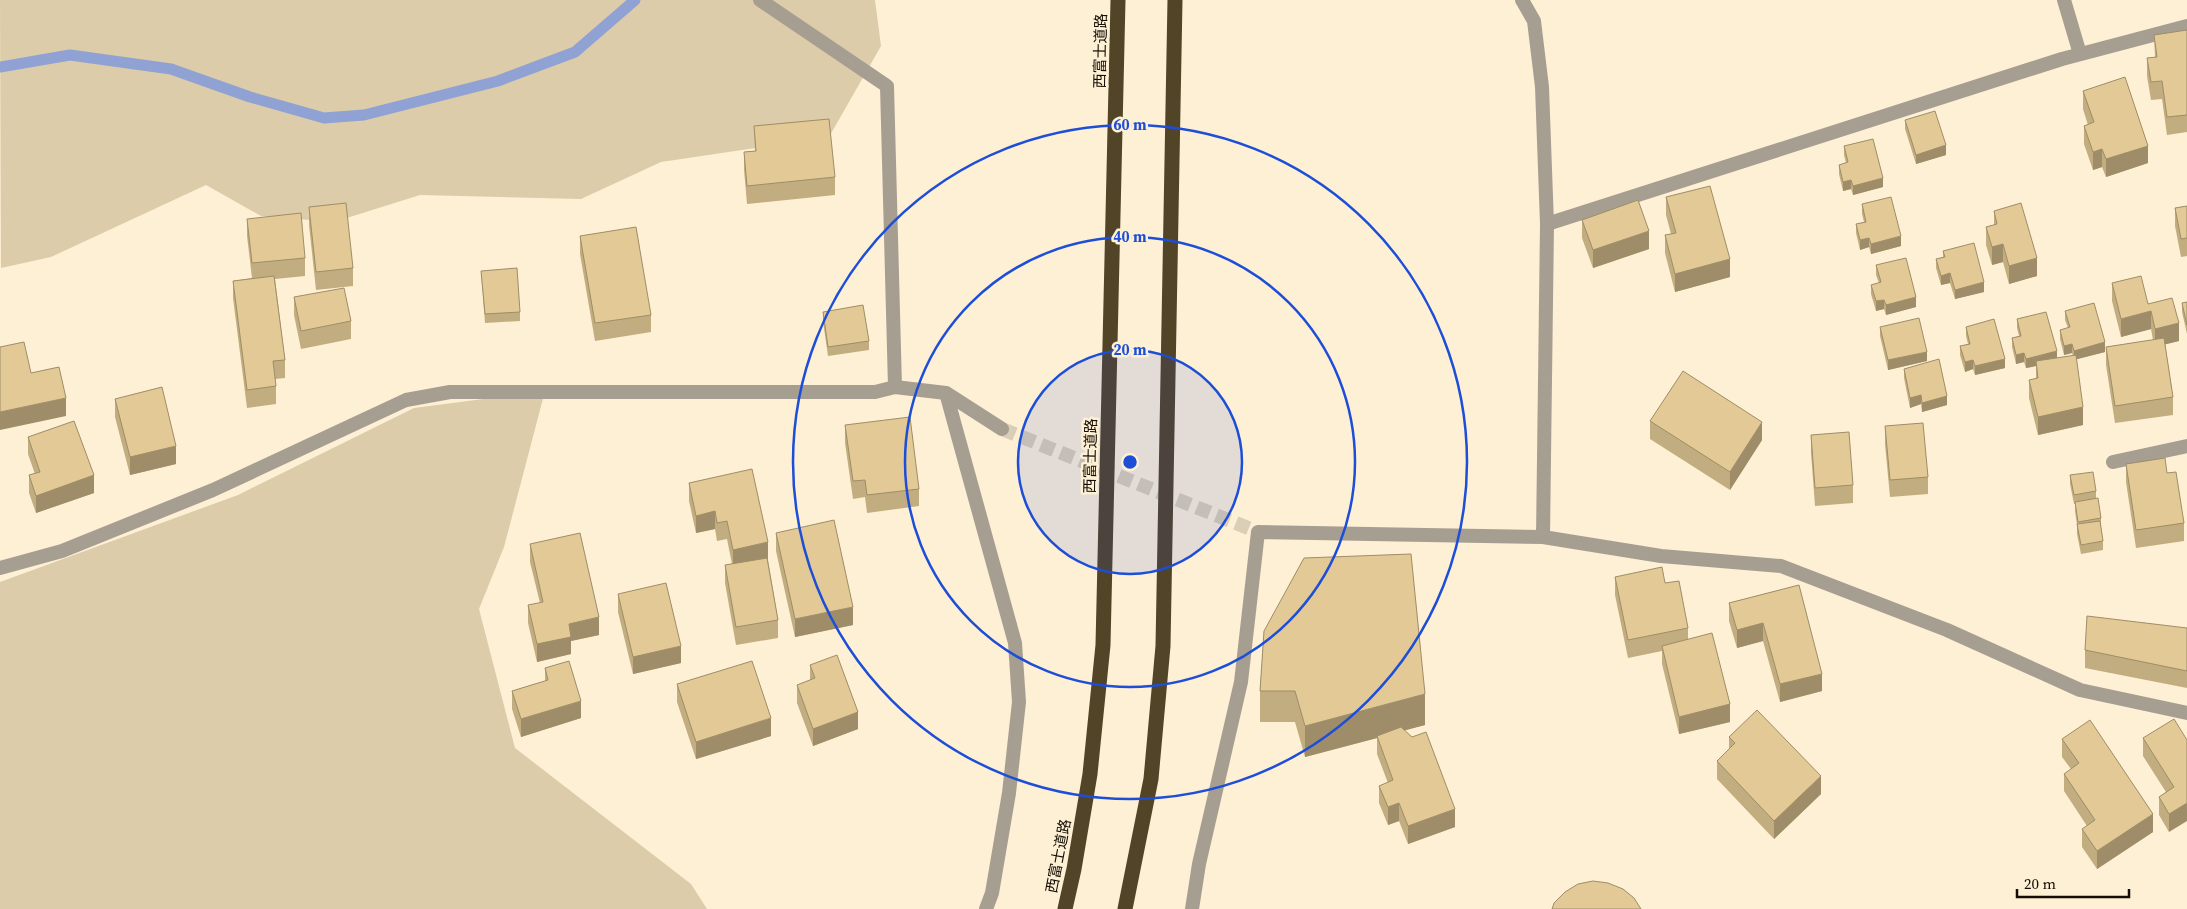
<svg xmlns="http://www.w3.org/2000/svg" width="2187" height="909" viewBox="0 0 2187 909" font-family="'Source Serif 4','Noto Sans JP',serif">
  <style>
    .green { fill: #dcccaa }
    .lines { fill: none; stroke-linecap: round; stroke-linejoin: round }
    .stream { stroke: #90a2d3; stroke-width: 11 }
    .minor-tunnel { stroke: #dbceb6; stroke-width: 14; stroke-dasharray: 14 7; stroke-linecap: butt }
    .minor { stroke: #a69f91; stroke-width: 14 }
    .motorway { stroke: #524427; stroke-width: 15 }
    .wall { fill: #c2ad80 }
    .shaded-wall { fill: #9e8d68 }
    .building { fill: #e2c995; stroke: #9e8d68 }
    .ring { fill: none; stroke: #1d4ed8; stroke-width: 2.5 }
    .labels { text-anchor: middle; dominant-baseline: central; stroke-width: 5; stroke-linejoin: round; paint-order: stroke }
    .street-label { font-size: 15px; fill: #130d03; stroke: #fef0d5 }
    .centre { fill: #1d4ed8; stroke: #fef0d5; stroke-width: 2.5 }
    .ring-label { font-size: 15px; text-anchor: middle; font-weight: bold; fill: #1d4ed8; stroke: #fef0d5; stroke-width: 5; stroke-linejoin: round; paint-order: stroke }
  </style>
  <rect width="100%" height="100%" fill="#fef0d5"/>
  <path class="green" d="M0 0H875L881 46 829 137 661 162 581 199 420 195 334 222 261 216 206 185 51 257 1 268Z
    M545 391 504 547 479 609 515 748 691 884 707 909H0V582L238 495 414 408Z"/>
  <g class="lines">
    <path class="stream" d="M0 67 70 55 171 69 250 97 324 118 364 115 498 81 575 52 635 0"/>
    <path class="minor-tunnel" d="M1002 429 1258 532"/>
    <path class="minor" d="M760 0 887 86 895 387
      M1522 0 1534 21 1542 87 1547 224
      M2064 0 2080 54
      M946 393 1015 643 1019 702 1009 793 992 893 986 909
      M2113 462 2187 446
      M1543 537 1547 224 2062 59 2187 26
      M0 568 62 551 213 490 406 400 450 392H875L895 387 946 393 1002 429
      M1192 909 1199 864 1241 682 1258 532 1543 537 1661 556 1781 566 1947 630 2080 690 2187 713"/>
    <path class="motorway" d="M1065 909 1074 869 1090 774 1103 645 1118 0
      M1125 909 1151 779 1163 646 1175 0"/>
  </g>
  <path class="wall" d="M2187 30V132L2167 135 2162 99 2151 100 2147 76V58L2155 57 2154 35Z
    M2083 91 2148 163 2106 177 2102 167 2093 170 2084 144V126L2088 125 2083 109Z
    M1905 120 1946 155 1916 164 1905 129Z
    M754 126 835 177V195L747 204 744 170V152L755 151Z
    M1844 146 1883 187 1853 195 1851 189 1843 191 1839 174V165L1846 163 1844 155Z
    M1666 197 1730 277 1675 292 1665 253V235L1671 234 1666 215Z
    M1862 204 1901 246 1871 254 1869 247 1860 250 1856 233V224L1864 222 1862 214Z
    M2187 206V256L2181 257 2175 226V208Z
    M309 207 353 268V286L316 290 309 225Z
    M1994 211 2037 276 2009 284 2003 262 1992 265 1986 245V227L1994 225Z
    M247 219 305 258V276L275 279 285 360V378L275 379 276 386V404L247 408 233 298V281L252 278 247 236Z
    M1582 220 1649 249 1593 268 1582 238Z
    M580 236 651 315V332L595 341 580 254Z
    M1943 251 1984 292 1955 299 1950 283 1941 285 1936 268V259L1943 257Z
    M1876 265 1916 307 1886 315 1884 309 1876 311 1871 294V285L1879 283 1876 275Z
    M481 271 520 312V321L485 323Z
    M2112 283 2148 304 2179 341 2165 344 2173 397V415L2115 423 2106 365V347L2153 340 2151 329 2121 337 2112 301Z
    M294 297 351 321V339L301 349 294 315Z
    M2187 302V334L2182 312V303Z
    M2065 311 2105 352 2076 359 2083 425 2038 435 2029 398V380L2036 379V366L2026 368 2024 362 2016 364 2012 347V338L2019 336 2017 328V319L2057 358 2073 356 2072 353 2064 355 2060 339V330L2068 328 2065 320Z
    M823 312 869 341V350L828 356 823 321Z
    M1880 327 1927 361 1888 370 1880 336Z
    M1966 327 2005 368 1975 375 1973 369 1965 372 1960 355V346L1968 344 1966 336Z
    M1904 369 1947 405 1922 412 1921 404 1910 408 1904 378Z
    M115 399 176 464 130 475 115 417Z
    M1650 421 1762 440 1730 490 1650 439Z
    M845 425 919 489V506L867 513 865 497 853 499 845 443Z
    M1885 426 1928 477V494L1890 497 1885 444Z
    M1811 435 1853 485V503L1815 506 1811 453Z
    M28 437 94 493 36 513 29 493V475L35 474 28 454Z
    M2126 464 2167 473 2184 523V541L2136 548 2126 482Z
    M2070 475 2096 491V498L2101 518V527L2103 541V550L2081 554 2077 534V525L2075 511V504H2074L2070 484Z
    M689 483 768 560 778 620V638L736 645 725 583V565L732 564 727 539 717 541 715 529 696 533 689 501Z
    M776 533 853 625 795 637 776 551Z
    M530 544 599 635 571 641V654L537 662 528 623V605L540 603 530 562Z
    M1615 577 1665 583 1688 628V639L1730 722 1679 734 1662 664V651L1628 658 1615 595Z
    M1799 585 1822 691 1780 702 1763 641 1737 648 1729 621V603Z
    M618 594 681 663 633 674 618 612Z
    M2187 628V688L2085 668V650Z
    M1264 631 1425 725 1404 730 1455 827 1408 844 1399 821 1388 825 1379 803V786L1388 783 1377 754V738L1305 757 1295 722H1260V691Z
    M810 665 858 729 813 746 797 703V685L810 680Z
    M545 668 581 718 521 737 512 709V691L545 681Z
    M677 684 771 736 696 759 677 702Z
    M1729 737 1821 794 1774 839 1717 779V761L1729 749Z
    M2143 738 2187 740 2169 832 2159 815V797L2166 792 2143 756Z
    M2062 739 2153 832 2097 869 2082 847V829L2087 826 2064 791V774L2071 769 2062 757Z"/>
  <path class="shaded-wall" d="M1946 145V155L1916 164V155Z
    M2148 146V163L2106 177V159Z
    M2102 149V167L2093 170V152Z
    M1883 178V187L1853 195V186Z
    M1851 180V189L1843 191V182Z
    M1649 231V249L1593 268V250Z
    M1901 236V246L1871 254V244Z
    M1869 238V247L1860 250V240Z
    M2003 244V262L1992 265V247Z
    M2037 258V276L2009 284V266Z
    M1730 259V277L1675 292V274Z
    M1950 273V283L1941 285V276Z
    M1984 282V292L1955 299V290Z
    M1916 297V307L1886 315V305Z
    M1884 300V309L1876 311V301Z
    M2151 311V329L2121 337V319Z
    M2179 323V341L2155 347V329Z
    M2105 342V352L2074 360V351Z
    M2072 344V353L2064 355V346Z
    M2057 351V360L2036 361V366L2026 368V359Z
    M1927 352V361L1888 370V360Z
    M2024 353V362L2016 364V355Z
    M2005 359V368L1975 375V366Z
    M1973 360V369L1965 372V362Z
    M1921 395V404L1910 408V398Z
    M1947 396V405L1922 412V403Z
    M66 398V416L0 430V412Z
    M2083 407V425L2038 435V417Z
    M1762 422V440L1730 490V472Z
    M176 446V464L130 475V457Z
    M94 475V493L36 513V496Z
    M715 511V529L696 533V516Z
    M768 542V560L733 568V550Z
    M853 607V625L795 637V619Z
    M599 617V635L571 641V654L537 662V644L569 624Z
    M1763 623V641L1737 648V630Z
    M681 646V663L633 674V657Z
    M1822 674V691L1780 702V684Z
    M1425 694V725L1377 738V736V738L1305 757V726Z
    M581 701V718L521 737V719Z
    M1730 704V722L1679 734V717Z
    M858 712V729L813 746V729Z
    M771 718V736L696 759V742Z
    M1821 776V794L1774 839V821Z
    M1399 803V821L1388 825V807Z
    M2187 803V821L2169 832V814Z
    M1455 809V827L1408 844V826Z
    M2153 814V832L2097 869V851Z"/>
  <path class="building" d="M2187 30V115L2167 117 2162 81 2151 82 2147 58 2157 57 2154 35Z
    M2125 77 2148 146 2106 159 2102 149 2093 152 2084 126 2094 122 2083 91Z
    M1935 111 1946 145 1916 155 1905 120Z
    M829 119 835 177 747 186 744 152 756 151 754 126Z
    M1873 139 1883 178 1853 186 1851 180 1843 182 1839 165 1848 162 1844 146Z
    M1710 186 1730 259 1675 274 1665 235 1676 233 1666 197Z
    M1891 197 1901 236 1871 244 1869 238 1860 240 1856 224 1866 222 1862 204Z
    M1638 200 1649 231 1593 250 1582 220Z
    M346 203 353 268 316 272 309 207Z
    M2021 203 2037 258 2009 266 2003 244 1992 247 1986 227 1997 224 1994 211Z
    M2187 206V238L2181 239 2175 208Z
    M301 213 305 258 252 263 247 219Z
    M636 227 651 315 595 323 580 236Z
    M1974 243 1984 282 1955 290 1950 273 1941 276 1936 259 1945 257 1943 251Z
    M1906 258 1916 297 1886 305 1884 300 1876 301 1871 285 1881 282 1876 265Z
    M517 268 520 312 485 314 481 271Z
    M274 276 285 360 273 361 276 386 247 390 233 281Z
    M2141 276 2148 304 2172 298 2179 323 2155 329 2151 311 2121 319 2112 283Z
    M344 288 351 321 301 331 294 297Z
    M2187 302V325L2182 303Z
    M2094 303 2105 342 2074 351 2072 344 2064 346 2060 330 2070 327 2065 311Z
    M863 305 869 341 828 347 823 312Z
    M2046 312 2057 351 2026 359 2024 353 2016 355 2012 338 2021 336 2017 319Z
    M1919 318 1927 352 1888 360 1880 327Z
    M1994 319 2005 359 1975 366 1973 360 1965 362 1960 346 1970 344 1966 327Z
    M2164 338 2173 397 2115 406 2106 347Z
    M24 342 31 373 59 367 66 398 0 412V347Z
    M2076 355 2083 407 2038 417 2029 380 2038 378 2036 361Z
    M1939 359 1947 396 1922 403 1921 395 1910 398 1904 369Z
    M1683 371 1762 422 1730 472 1650 421Z
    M162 387 176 446 130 457 115 399Z
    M910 417 919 489 867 495 865 480 853 481 845 425Z
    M74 421 94 475 36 496 29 475 40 472 28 437Z
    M1923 423 1928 477 1890 480 1885 426Z
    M1849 432 1853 485 1815 488 1811 435Z
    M2165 458 2167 473 2176 472 2184 523 2136 530 2126 464Z
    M752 469 768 542 733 550 727 521 717 523 715 511 696 516 689 483Z
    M2093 472 2096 491 2074 495 2070 475Z
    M2098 498 2101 518 2078 522 2075 502Z
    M834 520 853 607 795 619 776 533Z
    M2100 521 2103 541 2081 545 2077 524Z
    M580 533 599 617 569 624 571 637 537 644 528 605 543 602 530 544Z
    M1411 554 1425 694 1305 726 1295 691H1260L1264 631 1304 558Z
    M767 558 778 620 736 627 725 565Z
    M1662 567 1665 583 1679 581 1688 628 1628 640 1615 577Z
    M666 583 681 646 633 657 618 594Z
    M1799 585 1822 674 1780 684 1763 623 1737 630 1729 603Z
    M2087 616 2187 628V671L2085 650Z
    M1712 633 1730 704 1679 717 1662 646Z
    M837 655 858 712 813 729 797 685 815 678 810 665Z
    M569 661 581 701 521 719 512 691 548 680 545 668Z
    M752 661 771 718 696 742 677 684Z
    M1757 710 1821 776 1774 821 1717 761 1735 743 1729 737Z
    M2174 719 2187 740V803L2169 814 2159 797 2174 787 2143 738Z
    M2090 720 2153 814 2097 851 2082 829 2095 820 2064 774 2079 763 2062 739Z
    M1401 727 1412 737 1426 732 1455 809 1408 826 1399 803 1388 807 1379 786 1393 780 1377 736Z
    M1593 881 1608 883 1623 889 1634 898 1641 909H1552L1554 903 1565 892 1578 884Z"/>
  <circle cx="1130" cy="462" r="112" fill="#1d4ed8" fill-opacity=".12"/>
  <g class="ring">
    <circle cx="1130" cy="462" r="112"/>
    <circle cx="1130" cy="462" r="225"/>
    <circle cx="1130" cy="462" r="337"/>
  </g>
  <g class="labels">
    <g class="street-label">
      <text transform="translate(1100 51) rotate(-89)">西富士道路</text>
      <text transform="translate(1090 456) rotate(-89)">西富士道路</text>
      <text transform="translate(1058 856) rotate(-79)">西富士道路</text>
    </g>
  </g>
  <circle cx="1130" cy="462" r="8" class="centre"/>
  <g class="ring-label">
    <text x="1130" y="130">60 m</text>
    <text x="1130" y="242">40 m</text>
    <text x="1130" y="355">20 m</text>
  </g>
  <path d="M2017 889v8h112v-8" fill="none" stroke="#130d03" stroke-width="2.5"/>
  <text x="2024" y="889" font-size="15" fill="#130d03" stroke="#fef0d5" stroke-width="4" paint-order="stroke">20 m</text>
</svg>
